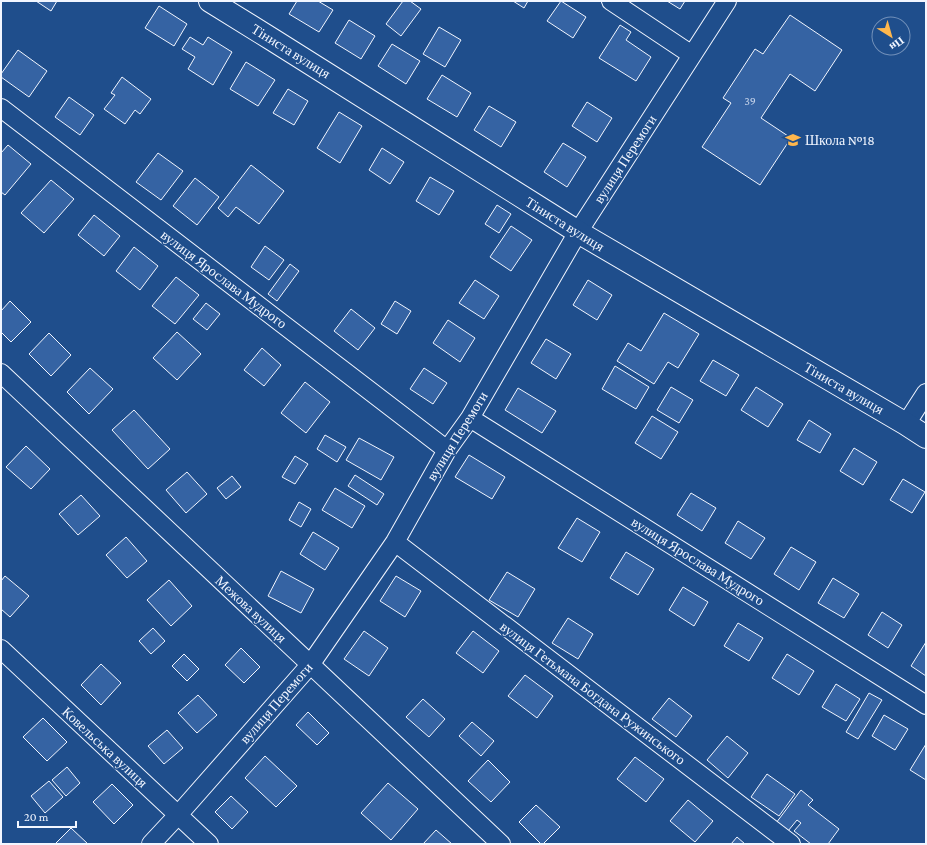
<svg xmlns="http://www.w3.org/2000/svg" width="927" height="845" viewBox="0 0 927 845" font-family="'Crimson Pro',serif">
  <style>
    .building { fill: #3563a3; stroke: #f2f6ff }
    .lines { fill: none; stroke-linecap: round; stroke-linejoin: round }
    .minor-casing { stroke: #f2f6ff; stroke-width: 20 }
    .tertiary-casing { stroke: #f2f6ff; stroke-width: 24 }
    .minor { stroke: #1f4e8c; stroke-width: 18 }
    .tertiary { stroke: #1f4e8c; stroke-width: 22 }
    .labels { text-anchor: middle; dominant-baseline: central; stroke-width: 3; stroke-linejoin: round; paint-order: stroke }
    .number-label { font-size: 12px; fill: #c3d1e8 }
    .street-label { font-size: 14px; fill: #f2f6ff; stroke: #1f4e8c }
    .poi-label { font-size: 14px; fill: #f2f6ff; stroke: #1f4e8c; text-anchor: start }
  </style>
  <rect width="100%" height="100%" fill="#1f4e8c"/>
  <path class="building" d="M36 1H57L51 11Z
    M297 1H318L333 10 319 32 289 14Z
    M403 1H410L421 9 401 36 386 24Z
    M513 1H528L524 8Z
    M561 1 586 17 573 38 547 21Z
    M667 1H685L680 9Z
    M159 6 187 24 174 46 145 28Z
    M790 15 842 50 815 91 790 74 761 118 791 138 760 185 702 147 731 103 723 98 755 49 763 54Z
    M349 20 375 36 361 59 335 43Z
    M620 25 631 32 626 40 651 57 636 81 599 58Z
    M439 27 461 40 445 67 423 54Z
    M190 37 203 45 208 37 232 52 213 85 188 69 195 57 182 49Z
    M392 44 420 61 406 84 378 66Z
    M18 50 47 71 29 97 1 77V74Z
    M246 62 275 80 258 106 230 89Z
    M442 75 471 93 457 117 427 99Z
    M122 77 151 99 140 114 135 110 125 124 104 109 115 95 111 93Z
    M288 89 308 101 294 125 273 113Z
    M69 97 94 115 80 135 55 117Z
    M587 102 612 118 597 142 572 126Z
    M489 106 516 122 501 147 474 130Z
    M339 112 362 126 340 163 317 148Z
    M563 143 586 157 567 187 544 172Z
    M8 145 31 164 5 195 1 192V153Z
    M382 148 404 162 390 184 369 170Z
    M158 153 183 171 161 200 136 182Z
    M251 165 284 191 259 224 236 207 228 217 218 208Z
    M430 177 454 191 439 215 416 201Z
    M195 178 219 197 197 225 173 206Z
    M51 180 74 199 44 233 21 213Z
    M497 205 511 214 499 233 485 224Z
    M94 215 120 236 104 256 78 235Z
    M511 226 532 240 511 271 490 257Z
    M265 246 284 260 269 280 251 267Z
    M134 247 158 266 140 290 116 271Z
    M290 264 299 271 277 301 268 294Z
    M176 277 199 295 175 324 152 306Z
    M475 280 499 296 484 319 459 303Z
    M588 280 612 295 597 320 573 305Z
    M10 301 31 322 11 342 1 332V311Z
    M395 301 411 311 397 334 381 324Z
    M206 303 220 314 207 330 193 319Z
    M351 309 375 328 358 350 334 331Z
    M664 313 699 334 678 368 668 362 654 384 617 361 628 343 641 351Z
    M448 320 475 338 460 362 433 343Z
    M177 332 201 354 177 380 153 358Z
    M49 333 71 355 51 376 29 354Z
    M546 339 571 354 556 379 531 363Z
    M262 348 281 365 264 386 244 370Z
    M713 360 739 375 726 396 700 381Z
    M615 366 649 387 636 409 602 389Z
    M90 368 113 389 89 414 67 392Z
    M424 368 447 383 433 404 410 389Z
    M305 382 330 402 306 433 281 413Z
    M671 387 693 400 679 423 657 410Z
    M756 387 783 404 768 427 741 410Z
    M518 388 556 411 542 433 505 410Z
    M134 410 170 449 148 469 112 430Z
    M652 416 678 432 661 459 635 443Z
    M809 420 831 434 820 453 797 440Z
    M325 435 346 447 337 462 317 449Z
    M359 438 394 457 381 480 346 460Z
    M26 446 50 469 31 489 6 467Z
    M854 448 877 462 863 485 840 471Z
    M469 455 505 477 492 499 455 477Z
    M295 456 308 464 295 484 282 477Z
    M187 472 207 494 186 513 166 490Z
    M355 475 384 494 377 505 348 486Z
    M232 476 241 487 226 499 217 488Z
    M903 479 925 492 912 513 890 500Z
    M335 488 365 506 352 528 322 510Z
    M691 493 716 508 702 531 677 515Z
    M81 495 100 516 78 535 59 514Z
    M299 502 311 509 301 527 289 520Z
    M577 518 600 532 582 562 558 548Z
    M738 521 765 538 751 559 725 543Z
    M313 532 339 548 325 570 300 554Z
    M126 537 147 561 127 578 106 555Z
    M791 547 816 562 799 590 774 574Z
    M626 552 654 569 638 595 610 578Z
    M281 571 314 589 301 613 268 596Z
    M507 572 535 589 518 617 489 600Z
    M5 576 29 596 10 617 1 609V581Z
    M396 576 421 591 405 617 380 601Z
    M833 578 859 594 844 618 818 603Z
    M169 580 192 606 171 626 147 600Z
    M683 587 708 602 694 626 669 610Z
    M882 612 902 625 888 648 868 635Z
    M568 618 593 634 578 659 552 643Z
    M738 623 763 638 749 661 724 646Z
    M153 628 165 641 151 654 139 641Z
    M364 631 388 648 369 676 344 659Z
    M473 631 499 651 483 673 456 653Z
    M926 642V676L911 666Z
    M241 648 260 667 244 683 225 665Z
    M184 654 199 669 187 681 172 666Z
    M787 654 814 671 799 695 772 678Z
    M101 664 121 683 101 705 81 685Z
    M525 675 553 696 537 718 508 696Z
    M836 684 860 699 846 721 822 707Z
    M869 693 882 700 858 739 846 732Z
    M198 695 217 715 197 733 178 713Z
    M669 698 692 716 676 737 652 719Z
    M423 699 445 719 429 737 406 717Z
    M308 712 329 733 317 745 296 725Z
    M884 715 908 729 895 750 872 736Z
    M43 718 67 742 47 761 23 737Z
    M472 722 494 741 481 756 459 736Z
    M167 730 183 748 164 764 148 746Z
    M727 736 748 753 728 778 707 760Z
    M926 744V780L910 770Z
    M265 756 297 786 276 807 245 778Z
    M635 757 664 779 646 802 617 779Z
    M488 760 510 782 491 802 468 781Z
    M67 767 80 783 66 796 52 780Z
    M767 774 795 794 779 816 751 797Z
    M49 781 63 797 45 813 31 796Z
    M388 783 418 809 391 840 361 813Z
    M112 784 133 805 114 824 93 802Z
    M801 790 813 800 808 805 839 829 828 844H811L794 831 801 823 797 820 788 831 776 823Z
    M231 796 248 812 232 829 215 812Z
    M688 800 713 821 695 842 670 821Z
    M536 805 560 827 543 844H541L519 822Z
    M71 828 88 844H55Z
    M436 830 452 844H423Z
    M737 837 745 844H731Z"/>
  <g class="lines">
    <g class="minor-casing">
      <path id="minor" d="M611 1 692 55
        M1 108 447 450
        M1 373 501 844
        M470 418 926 705
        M906 424 926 393
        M395 542 791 844
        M1 649 209 844
        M151 844 178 815 310 665 395 542 447 450 470 418 578 232 727 1"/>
    </g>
    <g class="tertiary-casing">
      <path id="tertiary" d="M210 1 273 40 578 232 906 424 926 437"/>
    </g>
    <use href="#minor" class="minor"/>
    <use href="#tertiary" class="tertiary"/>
  </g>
  <defs>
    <g id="school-bare" transform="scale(1.2)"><path d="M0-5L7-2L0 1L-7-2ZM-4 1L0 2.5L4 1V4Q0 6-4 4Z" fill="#ffb74d" stroke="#1f4e8c" stroke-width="2.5" paint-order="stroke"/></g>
  </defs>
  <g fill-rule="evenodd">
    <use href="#school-bare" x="793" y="140"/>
  </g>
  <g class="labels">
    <g class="number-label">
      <text x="750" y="101">39</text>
    </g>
    <g class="street-label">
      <text transform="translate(291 51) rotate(32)">Тіниста вулиця</text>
      <text transform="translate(625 159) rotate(-57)">вулиця Перемоги</text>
      <text transform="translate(565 224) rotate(32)">Тіниста вулиця</text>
      <text transform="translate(224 279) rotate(37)">вулиця Ярослава Мудрого</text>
      <text transform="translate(844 388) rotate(30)">Тіниста вулиця</text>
      <text transform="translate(457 436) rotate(-58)">вулиця Перемоги</text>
      <text transform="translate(698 561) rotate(32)">вулиця Ярослава Мудрого</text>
      <text transform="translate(251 609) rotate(43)">Межова вулиця</text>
      <text transform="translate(593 693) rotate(37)">вулиця Гетьмана Богдана Ружинського</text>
      <text transform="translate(276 703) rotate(-49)">вулиця Перемоги</text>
      <text transform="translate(105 747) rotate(43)">Ковельська вулиця</text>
    </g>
    <g class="poi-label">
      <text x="805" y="140">Школа №18</text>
    </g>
  </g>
  <rect width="927" height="845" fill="none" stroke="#f2f6ff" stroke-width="4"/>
  <g transform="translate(891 36) rotate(143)"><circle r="19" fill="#1f4e8c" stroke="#7391ba"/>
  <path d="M0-3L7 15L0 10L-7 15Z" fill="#ffb74d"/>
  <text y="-6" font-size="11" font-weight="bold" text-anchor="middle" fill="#f2f6ff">Пн</text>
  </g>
  <path d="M18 821v6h58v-6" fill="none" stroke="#f2f6ff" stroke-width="2"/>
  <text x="24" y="821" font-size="12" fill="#f2f6ff" stroke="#1f4e8c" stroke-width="3" paint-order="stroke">20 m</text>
</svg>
